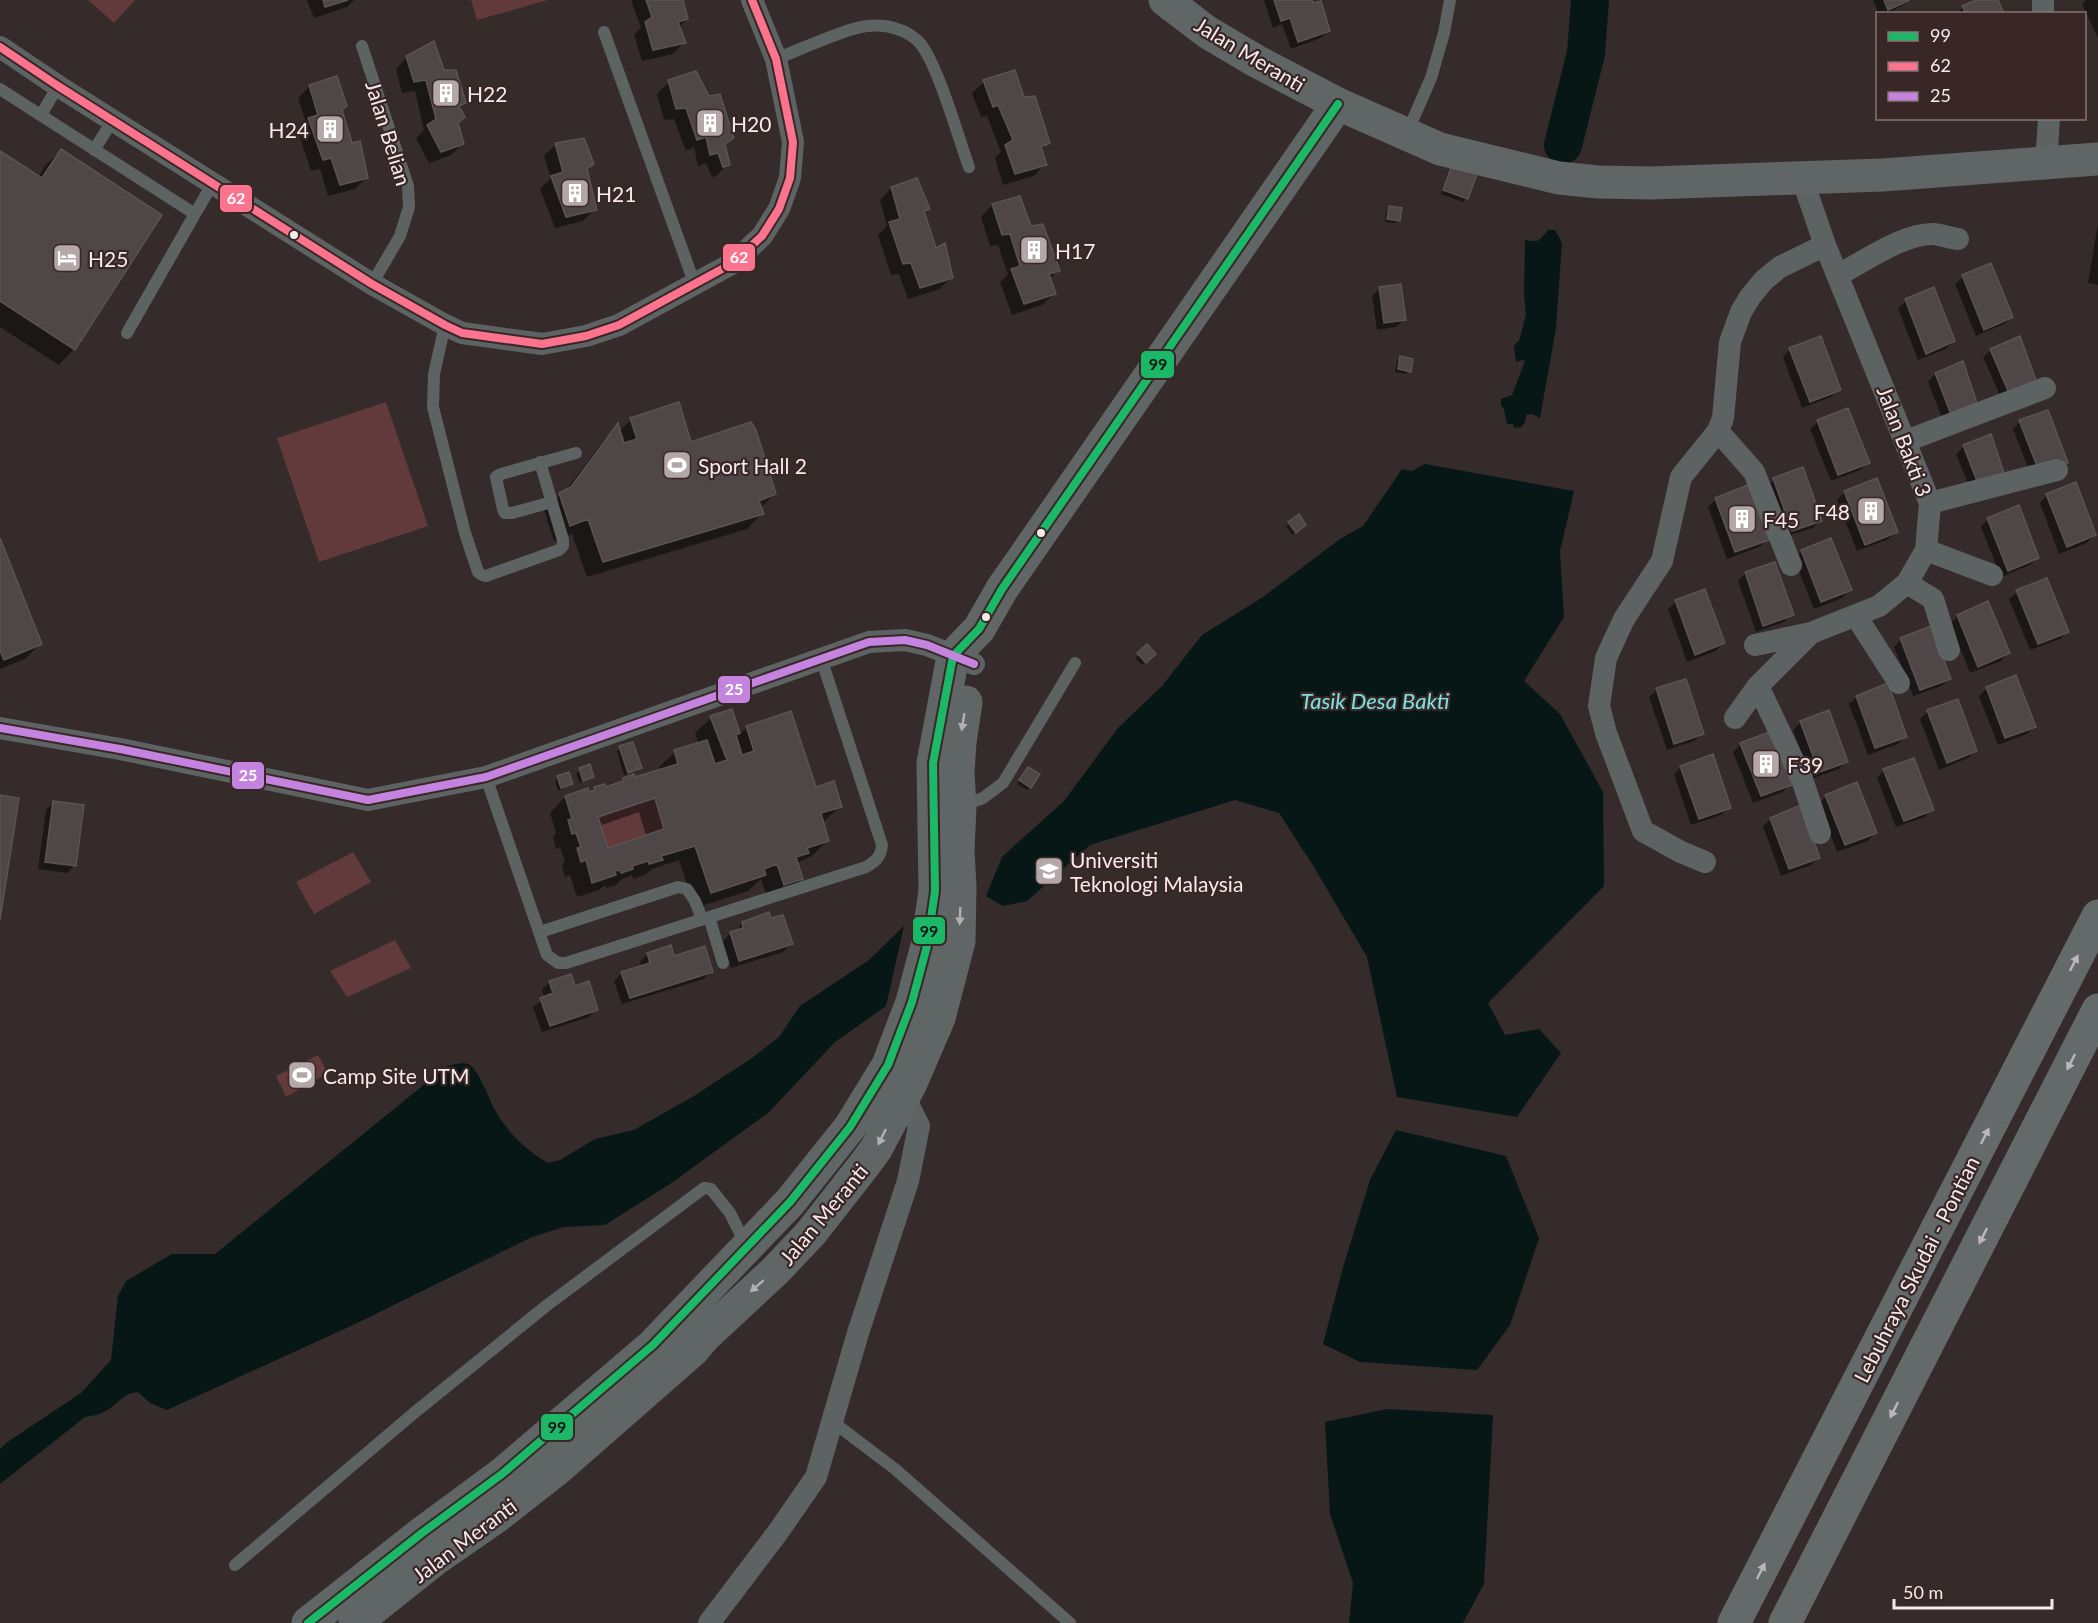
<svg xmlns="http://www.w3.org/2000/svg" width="2098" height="1623" viewBox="0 0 2098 1623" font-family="Lato,sans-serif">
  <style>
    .green { fill: #633a3b }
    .water { fill: #061716 }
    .shadow { fill: #0007; fill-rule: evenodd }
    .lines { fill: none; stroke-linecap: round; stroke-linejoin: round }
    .river { stroke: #061716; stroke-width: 38 }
    .building { fill: #4f4747; stroke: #5b5353; stroke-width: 1.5; fill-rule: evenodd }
    .lane { stroke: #5d6363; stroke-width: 12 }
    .street { stroke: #5d6363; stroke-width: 22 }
    .secondary { stroke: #606665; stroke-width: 33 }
    .highway { stroke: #646a69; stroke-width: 33 }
    .bus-1-casing { stroke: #392727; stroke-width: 12 }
    .bus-2-casing { stroke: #392727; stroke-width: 12 }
    .bus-3-casing { stroke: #392727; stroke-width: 12 }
    .bus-1 { stroke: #1ab867; stroke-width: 8 }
    .bus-2 { stroke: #fc738d; stroke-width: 8 }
    .bus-3 { stroke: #c483df; stroke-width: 8 }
    .oneway { fill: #b3afae }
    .oneway2 { fill: #bcb7b6 }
    .bus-dot { fill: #f7eaea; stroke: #392727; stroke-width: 2 }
    .labels { text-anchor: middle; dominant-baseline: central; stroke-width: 4.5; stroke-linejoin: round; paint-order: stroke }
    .street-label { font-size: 21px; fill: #f7eaea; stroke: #392727 }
    .poi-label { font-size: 21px; fill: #f7eaea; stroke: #392727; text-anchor: start }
    .water-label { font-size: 22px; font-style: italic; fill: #77e4e0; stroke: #392727 }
    .line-badge { stroke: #392727; stroke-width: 2 }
    .badge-label { font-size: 16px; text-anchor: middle; font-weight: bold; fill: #fff }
    .pale-badge-label { font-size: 16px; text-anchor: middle; font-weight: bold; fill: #111 }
  </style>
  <rect width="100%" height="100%" fill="#352b2b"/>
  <path class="green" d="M88 0H135L114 23Z
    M471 0H548L477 20Z
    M386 402 428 526 319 562 277 438Z
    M655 798 664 829 608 848 598 817Z
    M353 852 371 882 314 914 296 882Z
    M395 940 411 968 347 997 330 971Z
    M318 1055 328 1073 286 1097 276 1076Z"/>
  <path class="water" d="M1548 230H1555L1562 243 1556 328 1540 418 1532 414 1526 415 1525 422 1521 427 1514 428 1513 424H1507L1504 409 1501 405V399L1512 395 1525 361 1522 360 1516 362 1514 345 1519 341 1526 315 1524 294 1525 240C1541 243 1539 240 1548 230Z
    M1425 464 1574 491 1560 551 1564 617 1524 681 1560 714 1603 792 1604 886 1488 1003 1505 1035 1539 1029 1561 1053 1517 1117 1397 1097 1367 957 1314 867 1279 813 1235 800 1090 845 1027 901 1003 906 986 896 1002 857 1064 801 1118 728 1162 686 1202 635 1263 597 1340 539 1363 526 1402 469 1412 471Z
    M904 926 886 1006 835 1042 769 1112 670 1184 605 1225 564 1227 532 1237 353 1325 167 1410 150 1403 138 1392C124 1394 123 1398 112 1407 104 1413 95 1416 85 1417L0 1484V1449L6 1443 81 1393 111 1360 118 1296 126 1281 172 1254H215L447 1066C454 1065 464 1061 470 1065 480 1073 489 1099 495 1110 507 1132 527 1151 548 1163L560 1160 595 1139 634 1130 694 1096 752 1058 779 1037 800 1006 869 960Z
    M1396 1130 1506 1156 1539 1238 1510 1325 1477 1370 1360 1362 1323 1344 1344 1264 1370 1180Z
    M1387 1409 1493 1415 1484 1584 1463 1623H1349L1353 1583 1330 1514 1325 1422Z"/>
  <path class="shadow" d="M307 0H354L347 7 314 18Z
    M631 0H681L687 19 679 27 684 42 673 54 642 61 634 35 641 28Z
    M1264 0H1311L1328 31 1321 38 1291 49 1282 24 1273 28Z
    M1873 0H1912L1887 14H1879Z
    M1979 0H1996L2002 14H1957L1963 7Z
    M2086 0H2098V38L2082 4Z
    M407 57 443 71 465 103 459 109 457 124 463 143 451 155 429 163 416 138 424 130 415 91 402 93 396 69Z
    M669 82 732 138 724 146 728 164 716 176 712 177 706 163 698 166 694 147 686 151 674 119 664 120 657 94Z
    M984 82 1048 143 1041 150 1045 164 1034 176 1003 185 995 158 1001 152 987 116 981 117 972 93Z
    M310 86 341 110 351 145 367 177 355 189 328 196 320 169 311 171 298 131 306 123 298 98Z
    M556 144 586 170 595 209 583 221 555 228 540 189 551 178 544 156Z
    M61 150 74 349 59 365 0 327V153L38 178 45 166Z
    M1453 166 1475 175 1466 199 1463 202 1441 194 1449 169Z
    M891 188 929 208 923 213 936 251 951 277 940 289 908 299 899 274 891 275 878 235 887 226 880 200Z
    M992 205 1058 271 1049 279 1054 294 1042 305 1012 315 1000 282 1008 275 998 245 990 246 981 217Z
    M1389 207 1399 220 1395 223 1385 222 1386 211Z
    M2098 223V285L2088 283Z
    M1963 277 2011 317 2004 324 1976 336 1955 284Z
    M1380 288 1404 320 1396 327 1377 330 1372 296Z
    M1933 289 1954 341 1946 349 1918 360 1898 308 1906 301Z
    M1790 349 1839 389 1831 397 1802 408 1783 357Z
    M1991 350 2029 393 2002 400 1983 357Z
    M1401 358 1409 371 1406 374 1395 372 1397 361Z
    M1962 363 1976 406 1944 423 1928 382 1935 374Z
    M631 420 690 443 775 494 760 508 762 513 747 529 587 577 572 534 554 541 544 510 560 495 565 492 603 441 617 426 619 431Z
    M1818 422 1868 462 1860 470 1831 481 1810 429Z
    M2020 422 2066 463 2031 475 2013 429Z
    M1964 446 2004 479 1972 493 1956 454Z
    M1774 480 1820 520 1813 528 1784 537 1766 487Z
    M1748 487 1767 540 1759 547 1727 559 1708 507 1715 500Z
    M1845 492 1896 532 1889 539 1857 551 1837 500Z
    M2047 495 2094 535 2087 543 2059 554 2040 503Z
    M1298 517 1301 528 1292 535 1286 526Z
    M1988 519 2037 558 2030 565 2001 577 1981 527Z
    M1831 540 1850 590 1842 598 1814 609 1794 559 1801 552Z
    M0 542 40 644 25 659 0 669Z
    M1774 564 1792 615 1784 622 1756 632 1738 581 1745 574Z
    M2017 592 2067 632 2060 639 2030 650 2009 599Z
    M1676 602 1723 643 1716 651 1687 662 1668 609Z
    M1958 616 2008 653 2001 661 1970 673 1950 623Z
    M1901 639 1950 678 1942 686 1913 696 1894 647Z
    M1147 647 1154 654 1142 665 1135 658Z
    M1987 688 2034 726 2027 734 1998 745 1979 696Z
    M1657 690 1702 734 1694 741 1667 750 1649 697Z
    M1857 697 1905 737 1898 744 1868 755 1849 704Z
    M731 711 739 735 747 727 815 789 841 806 822 823 828 840 812 856 797 863 802 878 786 894 768 900 761 879 748 891 695 908 679 860 652 869 645 875 633 879 632 875 622 879 616 885 606 888 605 885 599 890 577 897 570 875 565 877 562 865 565 862 560 847 556 849 553 837 556 833 550 813 565 797 588 793 595 788 605 789 618 784 623 779H634L660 771 659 767 675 752 699 744 695 733 711 718ZM639 812 646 836 607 850 599 826Z
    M1928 711 1976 751 1968 758 1939 770 1920 719Z
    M1801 722 1846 761 1839 769 1811 779 1793 730Z
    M1741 744 1790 784 1783 792 1753 803 1733 752Z
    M620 748 640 768 637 771 624 775 617 751Z
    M589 766 593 776 580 783 576 773Z
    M1681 767 1729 807 1721 815 1691 825 1674 774Z
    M1028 769 1030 787 1027 790 1017 784Z
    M1884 770 1932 809 1925 817 1896 827 1877 778Z
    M558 777 571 784 558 791 555 781Z
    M1826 796 1875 833 1868 841 1837 852 1819 804Z
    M53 803 74 866 67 873 38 869 46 810Z
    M1771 819 1819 858 1811 865 1781 876 1763 826Z
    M770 920 791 944 783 952 731 968 723 941 731 933 735 932 742 923Z
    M670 947 673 958 711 971 704 979 622 1004 614 981 622 973 642 967 640 962 647 954Z
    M550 982 574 988 596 1009 589 1017 542 1032 533 1007 545 998 542 990Z"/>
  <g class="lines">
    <path class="river" d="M1563 145 1586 53 1590 0"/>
  </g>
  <path class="building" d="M323 0H348L325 7Z
    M646 0H683L688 19 678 22 686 43 653 50 645 22 652 17Z
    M1274 0H1312L1313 3 1321 1 1330 31 1298 42 1290 18 1281 21Z
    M1884 0H1910L1888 10Z
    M1976 0H1998L2004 14H1966L1962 6Z
    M434 41 444 70H456L466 103 459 106 465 117 458 123 464 144 441 152 427 125 436 119 426 80 414 82 406 56Z
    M1015 70 1024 97 1035 96 1050 143 1041 147 1047 165 1015 174 1005 145 1013 140 998 105 993 107 983 80Z
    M696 71 709 96 720 94 734 138 725 144 730 165 723 167 718 153 710 155 706 137 697 140 686 108 676 109 668 80Z
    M337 76 347 106 342 110 352 143 360 141 368 178 340 185 331 158 323 160 308 118 318 115 309 85Z
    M584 138 594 164 587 169 597 210 566 217 551 176 563 172 555 143Z
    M61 149 162 215 75 350 0 301V151L42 178Z
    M1452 164 1477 174 1468 199 1443 190Z
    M917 178 930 209 924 211 936 248 945 243 953 278 920 288 911 263 903 264 889 222 900 219 891 187Z
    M1020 196 1031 226 1043 224 1060 271 1049 274 1056 294 1024 304 1011 269 1020 266 1010 234 1002 235 992 204Z
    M1389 206 1402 208 1400 221 1387 219Z
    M1991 263 2013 317 1984 330 1962 275Z
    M1401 284 1406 320 1384 323 1379 287Z
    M1934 287 1955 341 1926 354 1905 299Z
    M1821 336 1841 390 1810 402 1789 348Z
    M2020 336 2038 386 2009 393 1990 349Z
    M1400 356 1413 359 1411 372 1398 369Z
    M1963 361 1978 406 1952 417 1935 373Z
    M679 402 691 442 751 422 756 430 776 494 759 501 764 514 603 562 588 519 570 526 559 493 571 487 618 423 624 443 637 439 630 418Z
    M1848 408 1870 463 1838 475 1817 420Z
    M2048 410 2068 463 2038 469 2019 420Z
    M1991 434 2006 479 1979 486 1963 445Z
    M1803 467 1822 521 1792 531 1773 478Z
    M1877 478 1898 532 1865 545 1844 491Z
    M2076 482 2096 535 2067 547 2046 494Z
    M1748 485 1769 540 1735 552 1715 498Z
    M2019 505 2039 558 2008 571 1987 518Z
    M1299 514 1306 525 1296 533 1288 522Z
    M0 538 42 644 4 660 0 651Z
    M1831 538 1852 590 1821 602 1801 550Z
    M1775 562 1794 615 1763 626 1745 572Z
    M2047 578 2069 632 2038 644 2016 590Z
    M1705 589 1725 643 1695 655 1675 600Z
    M1988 601 2010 653 1978 667 1957 615Z
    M1931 626 1951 679 1920 690 1900 638Z
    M1147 644 1156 654 1146 663 1137 653Z
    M2016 675 2036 727 2005 738 1986 687Z
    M1686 679 1704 734 1674 744 1656 688Z
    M1888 683 1907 737 1875 748 1856 696Z
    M1958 699 1977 751 1947 763 1927 710Z
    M732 709 740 733 736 735 742 755 754 751 746 726 791 711 816 787 834 781 842 807 821 813 829 841 807 848 809 853 796 857 803 879 784 885 777 864 764 869 766 875 711 893 695 846 661 856 663 860 649 864 648 861 632 866 633 869 621 873 620 870 615 871 616 875 592 883 586 860 581 862 577 848 581 847 576 833 572 834 568 820 572 819 565 796 588 788 589 792 595 790 594 787 605 784 606 787 623 781V778L634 774 635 777 678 764 674 750 707 740 715 764 727 760 710 716ZM655 798 664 829 608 848 598 817Z
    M1829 710 1848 762 1819 772 1800 721Z
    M1772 731 1792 785 1761 796 1740 743Z
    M633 742 642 768 628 773 619 746Z
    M1713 754 1731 808 1699 819 1680 766Z
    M1914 758 1934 810 1904 821 1883 769Z
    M590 764 594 777 583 781 579 768Z
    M1028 767 1040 774 1031 788 1019 780Z
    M569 772 573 784 561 788 557 776Z
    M1857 782 1877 833 1845 845 1825 795Z
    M0 795 19 798 0 920Z
    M53 801 84 805 76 866 45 862Z
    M1801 805 1820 858 1789 869 1770 818Z
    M769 912 771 918 783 915 793 944 739 961 730 932 743 928 742 922Z
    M671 945 674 956 705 946 713 972 630 998 621 972 650 963 647 953Z
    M571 974 575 986 589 981 598 1010 550 1026 540 998 553 993 549 981Z"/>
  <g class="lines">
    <path class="lane" d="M604 32 695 285
      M362 46 408 186 409 207 400 236 372 284
      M776 59C801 49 827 37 853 29 875 22 899 25 917 40 936 57 959 140 969 167
      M0 89 195 214 213 183
      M41 115 58 86
      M1407 133 1431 78 1444 33 1450 0
      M94 150 113 120
      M445 325 434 374 433 407 465 533 478 572 482 575 486 576 559 550 563 546V540L540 462
      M127 333 195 214
      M552 502 512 513H505L503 509 496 477 501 474 576 453
      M486 777 547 955 558 963H566L866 867C876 861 881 857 882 845L821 658
      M961 806 983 798 1003 783 1075 663
      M709 917 723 963
      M540 932 678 887 687 889 695 901 702 919
      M833 1422 895 1469 1070 1623
      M235 1565 414 1413 546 1306 704 1188 711 1189 730 1213 746 1245"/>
    <path class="street" d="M2043 0V14
      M0 47 58 86 372 284 445 325 462 333 542 344 586 336 619 325 733 263 762 236 779 209 790 178 793 142 776 59 752 0
      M2046 163 2049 118
      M1838 275C1865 261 1904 233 1934 234 1942 235 1950 238 1958 239
      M1718 431 1754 472 1791 565
      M1906 441 2045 388
      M1930 503 2057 470
      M1926 550 1992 575
      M1907 583 1933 599 1949 650
      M1856 616 1899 683
      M1755 645 1811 633 1879 606 1907 583 1926 550 1930 503 1825 245 1802 178
      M1758 686 1802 779 1820 833
      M1735 718 1758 686 1811 633
      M0 728 120 749 368 800 486 777 869 642 905 640 927 645 974 664
      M1705 862 1681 852 1643 831 1606 733 1599 706 1606 658 1624 619 1662 561 1681 477 1718 431 1723 418 1730 342 1741 312 1750 297 1764 280 1780 267 1825 245
      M709 1623 778 1532 816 1477 858 1333 908 1181 919 1126 904 1096"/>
    <path class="secondary" d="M1165 0 1207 32 1256 61 1338 104 1440 149 1559 178 1598 182 1651 183 1883 175 2098 159
      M308 1623 422 1533 502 1474 653 1345 790 1202 850 1127 888 1065 912 1002 927 946 935 891 933 763 953 656 979 629 1002 589 1338 104
      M355 1623 434 1560 496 1517 556 1470 693 1350 704 1337 775 1271 811 1233 865 1164 876 1149 911 1083 939 1018 959 941 960 887 958 850 960 807 958 773 960 742 966 702"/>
    <path class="highway" d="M1734 1623 2098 916
      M1785 1623 2098 1010"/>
    <g class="bus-1-casing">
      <path id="bus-1" d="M308 1623 422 1533 502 1474 653 1345 790 1202 850 1127 888 1065 912 1002 927 946 935 891 933 763 953 656 979 629 1002 589 1338 104"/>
    </g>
    <g class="bus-2-casing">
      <path id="bus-2" d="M0 47 58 86 372 284 445 325 462 333 542 344 586 336 619 325 733 263 762 236 779 209 790 178 793 142 776 59 752 0"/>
    </g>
    <g class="bus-3-casing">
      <path id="bus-3" d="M0 728 120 749 368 800 486 777 869 642 905 640 927 645 974 664"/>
    </g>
    <use href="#bus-1" class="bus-1"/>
    <use href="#bus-2" class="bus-2"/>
    <use href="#bus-3" class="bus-3"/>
  </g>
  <defs><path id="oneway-solid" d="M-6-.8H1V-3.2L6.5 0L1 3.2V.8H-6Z" transform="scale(1.5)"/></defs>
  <g class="oneway">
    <use href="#oneway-solid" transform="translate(963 722) rotate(99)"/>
    <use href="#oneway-solid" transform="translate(960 916) rotate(92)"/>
    <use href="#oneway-solid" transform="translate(882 1137) rotate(116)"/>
    <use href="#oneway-solid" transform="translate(757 1286) rotate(139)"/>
  </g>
  <g class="oneway2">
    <use href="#oneway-solid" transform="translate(2074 963) rotate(-63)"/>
    <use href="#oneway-solid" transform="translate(2071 1062) rotate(117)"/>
    <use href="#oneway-solid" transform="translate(1985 1136) rotate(-63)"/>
    <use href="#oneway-solid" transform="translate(1983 1236) rotate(117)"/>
    <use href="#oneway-solid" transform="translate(1894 1410) rotate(117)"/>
    <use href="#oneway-solid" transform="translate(1761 1571) rotate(-63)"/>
  </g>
  <defs>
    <g id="building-square" transform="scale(1.5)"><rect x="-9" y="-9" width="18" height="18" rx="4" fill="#b3a7a7" stroke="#392727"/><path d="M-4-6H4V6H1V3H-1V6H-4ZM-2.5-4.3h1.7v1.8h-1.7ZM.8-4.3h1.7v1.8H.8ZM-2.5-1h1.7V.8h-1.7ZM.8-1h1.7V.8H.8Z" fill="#fff"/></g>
    <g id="hotel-square" transform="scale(1.5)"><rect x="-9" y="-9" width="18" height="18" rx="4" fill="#b3a7a7" stroke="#392727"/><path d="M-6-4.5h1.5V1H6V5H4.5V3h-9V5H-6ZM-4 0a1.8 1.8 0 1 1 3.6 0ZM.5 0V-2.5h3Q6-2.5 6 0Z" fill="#fff"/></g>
    <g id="stadium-square" transform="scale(1.5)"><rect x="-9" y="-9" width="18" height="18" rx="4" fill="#b3a7a7" stroke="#392727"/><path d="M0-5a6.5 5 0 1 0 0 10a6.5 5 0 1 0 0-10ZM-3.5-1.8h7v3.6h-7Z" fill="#fff"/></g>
    <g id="university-square" transform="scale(1.5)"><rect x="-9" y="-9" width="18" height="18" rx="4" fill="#b3a7a7" stroke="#392727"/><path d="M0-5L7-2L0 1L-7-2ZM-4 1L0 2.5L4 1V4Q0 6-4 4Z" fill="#fff"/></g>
  </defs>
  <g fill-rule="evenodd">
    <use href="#building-square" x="446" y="93"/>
    <use href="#building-square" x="710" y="123"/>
    <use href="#building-square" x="330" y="129"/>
    <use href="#building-square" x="575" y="193"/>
    <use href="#building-square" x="1034" y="250"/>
    <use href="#hotel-square" x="67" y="258"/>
    <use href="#stadium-square" x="677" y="465"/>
    <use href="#building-square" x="1871" y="511"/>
    <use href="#building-square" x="1742" y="519"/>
    <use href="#building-square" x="1766" y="764"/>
    <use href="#university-square" x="1049" y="871"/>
    <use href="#stadium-square" x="302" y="1075"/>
  </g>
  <g class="bus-dot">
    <circle cx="294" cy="235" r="5"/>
    <circle cx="1041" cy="533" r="5"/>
    <circle cx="986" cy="617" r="5"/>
  </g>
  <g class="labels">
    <g class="street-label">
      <text transform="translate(1250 54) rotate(31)">Jalan Meranti</text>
      <text transform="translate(389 133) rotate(73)">Jalan Belian</text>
      <text transform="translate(1905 441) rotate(69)">Jalan Bakti 3</text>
      <text transform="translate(823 1214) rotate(-50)">Jalan Meranti</text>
      <text transform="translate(1916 1269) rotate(-63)">Lebuhraya Skudai - Pontian</text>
      <text transform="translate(464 1540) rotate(-37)">Jalan Meranti</text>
    </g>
    <g class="poi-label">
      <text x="467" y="93">H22</text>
      <text x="731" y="123">H20</text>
      <text x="309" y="129" text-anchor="end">H24</text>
      <text x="596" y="193">H21</text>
      <text x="1055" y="250">H17</text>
      <text x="88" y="258">H25</text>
      <text x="698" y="465">Sport Hall 2</text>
      <text x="1850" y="511" text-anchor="end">F48</text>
      <text x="1763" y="519">F45</text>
      <text x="1787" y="764">F39</text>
      <text x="1070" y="859">Universiti<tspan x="1070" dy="24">Teknologi Malaysia</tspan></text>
      <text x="323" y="1075">Camp Site UTM</text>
    </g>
    <g class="water-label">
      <text x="1375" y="700">Tasik Desa Bakti</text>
    </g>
  </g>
  <g class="line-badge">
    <rect x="219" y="184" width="34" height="29" rx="6" fill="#fc738d"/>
    <rect x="722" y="243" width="34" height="29" rx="6" fill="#fc738d"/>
    <rect x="1140" y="350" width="35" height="29" rx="6" fill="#1ab867"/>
    <rect x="717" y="675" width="34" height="29" rx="6" fill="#c483df"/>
    <rect x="231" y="761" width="34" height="29" rx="6" fill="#c483df"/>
    <rect x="912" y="916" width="34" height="29" rx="6" fill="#1ab867"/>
    <rect x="540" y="1413" width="34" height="28" rx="6" fill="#1ab867"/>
  </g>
  <g class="badge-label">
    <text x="236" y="204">62</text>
    <text x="739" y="263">62</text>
    <text x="734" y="695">25</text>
    <text x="248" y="781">25</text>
  </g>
  <g class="pale-badge-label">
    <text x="1158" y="370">99</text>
    <text x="929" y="937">99</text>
    <text x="557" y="1433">99</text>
  </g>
  <rect x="1876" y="12" width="210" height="108" fill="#392727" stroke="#857575" stroke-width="1.5"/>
  <rect x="1888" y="32" width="30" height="9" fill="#1ab867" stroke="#857575" stroke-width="1.5"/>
  <text x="1930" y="42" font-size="18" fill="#f7eaea">99</text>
  <rect x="1888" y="62" width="30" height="9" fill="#fc738d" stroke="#857575" stroke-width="1.5"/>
  <text x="1930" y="72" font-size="18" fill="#f7eaea">62</text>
  <rect x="1888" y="92" width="30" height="9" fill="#c483df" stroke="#857575" stroke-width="1.5"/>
  <text x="1930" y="102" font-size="18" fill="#f7eaea">25</text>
  <path d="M1894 1599v9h158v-9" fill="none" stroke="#f7eaea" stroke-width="3"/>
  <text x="1903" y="1599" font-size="18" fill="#f7eaea" stroke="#392727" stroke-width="4.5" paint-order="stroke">50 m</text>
</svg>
